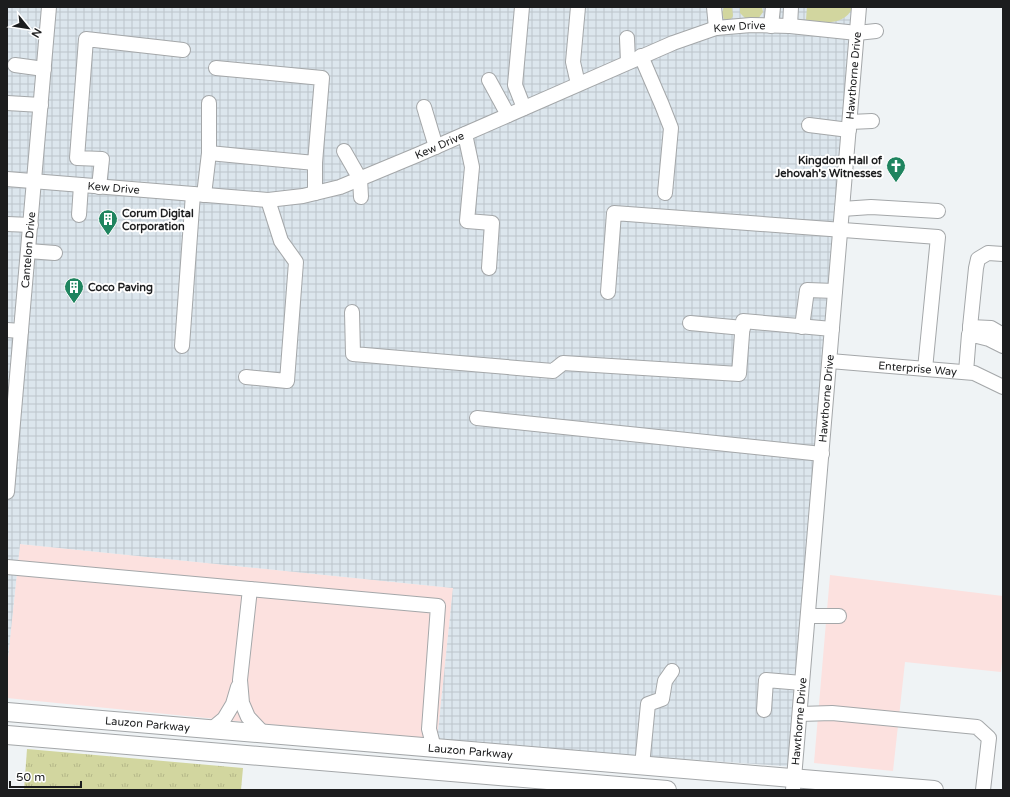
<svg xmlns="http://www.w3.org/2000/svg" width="1010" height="797" viewBox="0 0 1010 797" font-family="'Varela Round',sans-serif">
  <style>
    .commercial { fill: #fce1df }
    .industrial { fill: url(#industrial-grid) }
    .grass { fill: #d2d69f }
    .park { fill: url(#park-tufts) }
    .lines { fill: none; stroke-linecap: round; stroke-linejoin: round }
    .minor-casing { stroke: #a4a7a9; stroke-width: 16 }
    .major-casing { stroke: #a4a7a9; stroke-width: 20 }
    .minor { stroke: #fff; stroke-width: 14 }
    .major { stroke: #fff; stroke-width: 18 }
    .labels { text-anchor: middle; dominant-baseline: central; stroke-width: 4; stroke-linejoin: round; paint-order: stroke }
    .street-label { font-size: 11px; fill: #1c1d1e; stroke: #fff }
    .poi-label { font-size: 11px; font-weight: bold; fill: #1c1d1e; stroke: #fff; text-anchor: start }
  </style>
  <defs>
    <pattern id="industrial-grid" width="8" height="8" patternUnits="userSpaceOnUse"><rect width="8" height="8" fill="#dce6ed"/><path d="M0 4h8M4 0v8" fill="none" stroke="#bcc5cb"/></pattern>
    <pattern id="park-tufts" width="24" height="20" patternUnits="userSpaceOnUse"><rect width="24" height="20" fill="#d2d69f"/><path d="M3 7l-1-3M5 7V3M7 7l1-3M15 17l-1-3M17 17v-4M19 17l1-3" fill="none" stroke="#b4b788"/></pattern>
  </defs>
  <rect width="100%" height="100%" fill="#eff3f5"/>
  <path class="commercial" d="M20 544 453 588 437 741 7 698V667Z
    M830 575 1003 596V652L1001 672 905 662 893 771 814 763Z"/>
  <path class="industrial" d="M7 7H859L795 767 437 741 453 588 20 544 7 667Z"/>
  <path class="grass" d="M724 7H732L733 16 729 22 724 19 722 13Z
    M740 7H762L763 12 758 19 747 20 740 13Z
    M807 7H853C844 27 823 22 806 20Z"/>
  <path class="park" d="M27 749 243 768 241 790H24Z"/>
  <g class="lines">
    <g class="minor-casing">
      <g id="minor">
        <path d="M522 7 515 85 524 108"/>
        <path d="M578 7 573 62 578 84"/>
        <path d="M714 7 716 28"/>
        <path d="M771 26 773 7"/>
        <path d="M790 26 791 7"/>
        <path d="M627 38 628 62"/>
        <path d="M641 56 662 105 671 128 665 193"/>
        <path d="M15 65 44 69"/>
        <path d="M489 80 508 115"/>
        <path d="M7 103 41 105"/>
        <path d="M424 107 436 147"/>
        <path d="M850 122 872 121"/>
        <path d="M809 125 849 130"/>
        <path d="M465 134 472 167 467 221 492 223 489 268"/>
        <path d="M344 151 360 179 361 197"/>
        <path d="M209 153 315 163 322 78 216 68"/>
        <path d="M315 163V193"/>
        <path id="s1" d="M7 179 268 200 303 196 340 187 417 155 673 43 716 28 751 25 790 26 857 33 876 31"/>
        <path d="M99 187 102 159 77 158 86 39 183 50"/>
        <path d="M204 195 209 153V103"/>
        <path d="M842 209 871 207 938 211"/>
        <path d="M79 215 81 185"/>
        <path d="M7 224 31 225"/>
        <path d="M28 251 55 253"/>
        <path d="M608 292 614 213 938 237 925 369"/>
        <path d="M352 312 353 354 553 371 563 363 739 374 743 321 832 329"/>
        <path d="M690 323 743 328"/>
        <path d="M802 327 807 290 835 291"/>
        <path d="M970 327 976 268 978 259 988 253 1003 254"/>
        <path d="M7 330 21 331"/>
        <path d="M970 331V327L991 328 1003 335"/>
        <path d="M182 346 193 194"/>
        <path id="s2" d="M830 361 974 373 1003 387"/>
        <path d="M966 372 969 334 989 339 1003 346"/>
        <path d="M246 377 287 381 296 262 281 241 268 200"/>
        <path d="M477 418 822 454"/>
        <path id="s3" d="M7 492 49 7"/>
        <path d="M7 567 438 606 429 729 434 748"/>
        <path d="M250 589 240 680 242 703 248 717 264 734"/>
        <path d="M808 616H839"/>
        <path d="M764 710 766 680 802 683"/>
        <path d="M800 714 832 713 977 727 989 738 983 790"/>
        <path d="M212 729 224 719 233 704 238 687"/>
        <path d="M642 766 648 704 662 699 665 681 672 671"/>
        <path id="s4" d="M793 790 859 7"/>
      </g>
    </g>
    <g class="major-casing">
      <g id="major">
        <path id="s5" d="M7 712 934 790"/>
        <path d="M7 735 667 790"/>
      </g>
    </g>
    <use href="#minor" class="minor"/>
    <use href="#major" class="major"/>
  </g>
  <defs>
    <g id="church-pin" transform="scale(1)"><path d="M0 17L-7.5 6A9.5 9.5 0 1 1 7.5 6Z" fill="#1f845f" stroke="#fff"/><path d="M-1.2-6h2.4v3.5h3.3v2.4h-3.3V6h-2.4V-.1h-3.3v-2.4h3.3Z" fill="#fff"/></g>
    <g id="building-pin" transform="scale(1)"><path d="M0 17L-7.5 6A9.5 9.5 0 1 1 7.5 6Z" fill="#1f845f" stroke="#fff"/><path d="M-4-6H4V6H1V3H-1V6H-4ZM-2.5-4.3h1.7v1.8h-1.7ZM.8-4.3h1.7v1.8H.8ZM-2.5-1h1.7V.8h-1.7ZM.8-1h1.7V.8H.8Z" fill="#fff"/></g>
  </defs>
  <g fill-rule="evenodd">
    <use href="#church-pin" x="896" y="166"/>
    <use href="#building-pin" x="108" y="219"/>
    <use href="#building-pin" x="74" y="287"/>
  </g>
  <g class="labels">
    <g class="street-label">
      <text stroke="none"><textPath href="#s1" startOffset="767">Kew Drive</textPath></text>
      <text stroke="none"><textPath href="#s4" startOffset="717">Hawthorne Drive</textPath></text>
      <text stroke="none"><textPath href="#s1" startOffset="443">Kew Drive</textPath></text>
      <text stroke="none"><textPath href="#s1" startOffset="107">Kew Drive</textPath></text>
      <text stroke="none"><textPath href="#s3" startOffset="243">Cantelon Drive</textPath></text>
      <text stroke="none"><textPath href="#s2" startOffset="88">Enterprise Way</textPath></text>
      <text stroke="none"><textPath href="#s4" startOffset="393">Hawthorne Drive</textPath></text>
      <text stroke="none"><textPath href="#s4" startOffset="69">Hawthorne Drive</textPath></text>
      <text stroke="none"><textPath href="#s5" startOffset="141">Lauzon Parkway</textPath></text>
      <text stroke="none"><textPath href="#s5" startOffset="465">Lauzon Parkway</textPath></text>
    </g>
    <g class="poi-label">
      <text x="882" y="160" text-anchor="end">Kingdom Hall of<tspan x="882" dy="13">Jehovah's Witnesses</tspan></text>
      <text x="122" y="213">Corum Digital<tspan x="122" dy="13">Corporation</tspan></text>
      <text x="88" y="287">Coco Paving</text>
    </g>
  </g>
  <rect width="1010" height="797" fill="none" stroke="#1c1d1e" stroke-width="16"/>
  <g transform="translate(28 28) rotate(120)" stroke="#ffffff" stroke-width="3" paint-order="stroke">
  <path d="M0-3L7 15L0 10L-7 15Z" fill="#1c1d1e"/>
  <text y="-6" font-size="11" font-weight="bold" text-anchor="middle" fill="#1c1d1e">N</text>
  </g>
  <path d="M10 781v6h71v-6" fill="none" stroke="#1c1d1e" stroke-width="2"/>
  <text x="16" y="781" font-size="12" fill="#1c1d1e" stroke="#ffffff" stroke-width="3" paint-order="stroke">50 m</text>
</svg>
